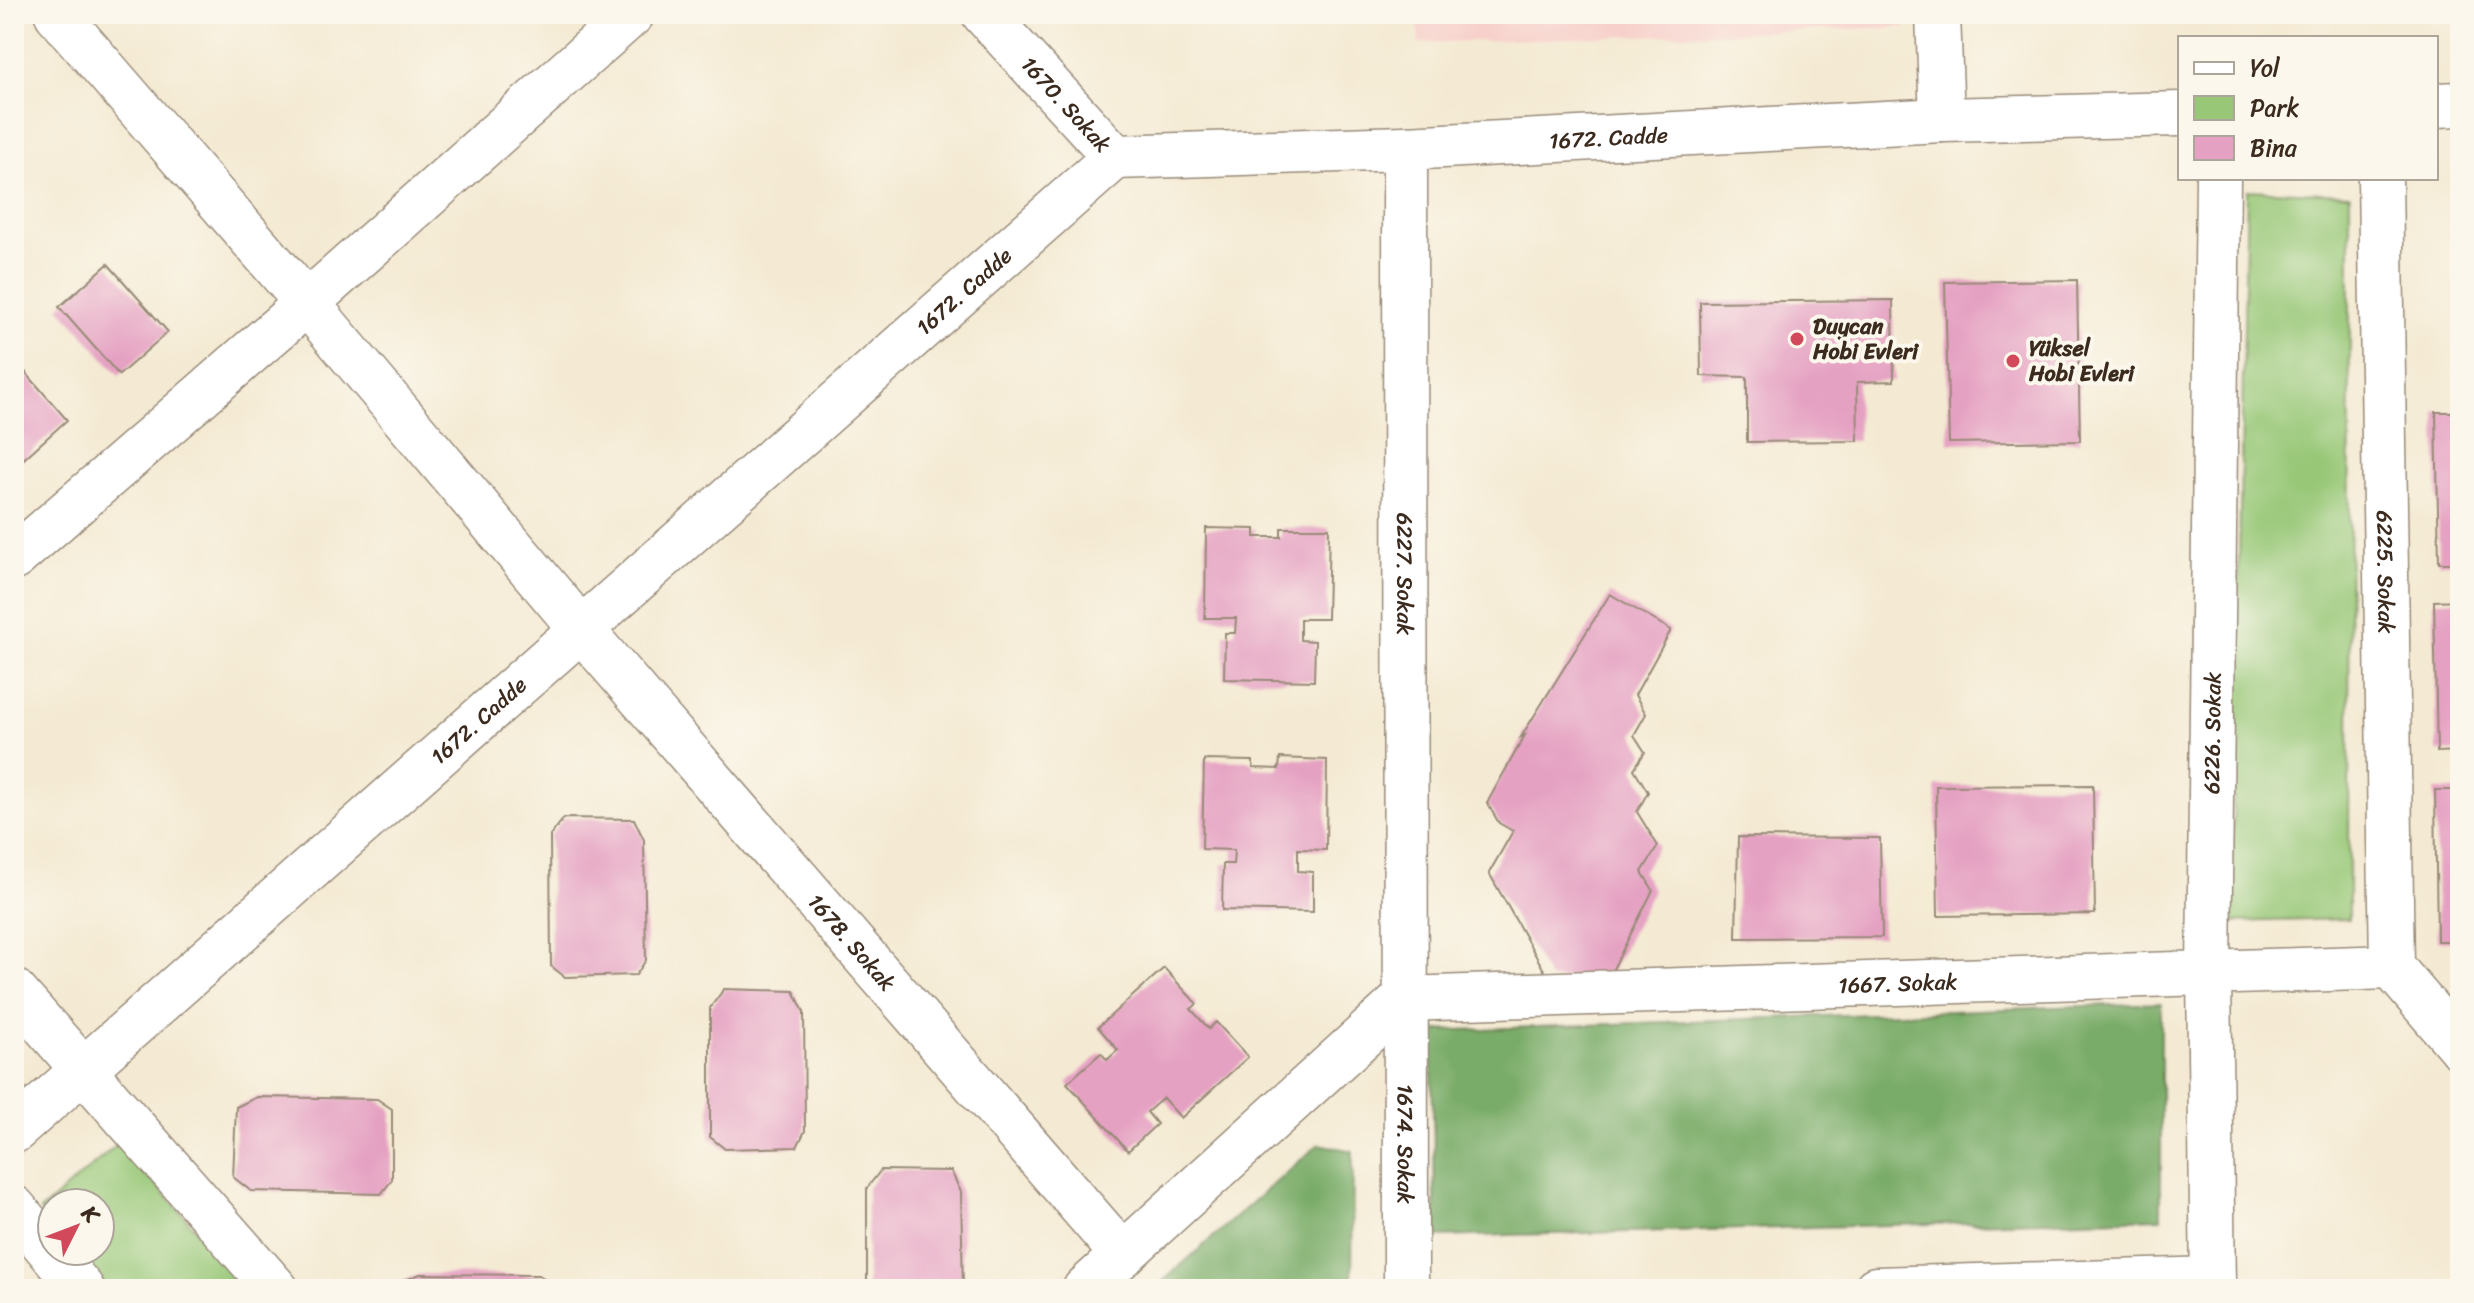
<svg xmlns="http://www.w3.org/2000/svg" width="2474" height="1303" viewBox="0 0 2474 1303" font-family="Sriracha,sans-serif">
  <style>
    .built { fill: #f7d0cb }
    .green { fill: #97c777; stroke: #69784a; stroke-width: 2 }
    .forest { fill: #79ac68; stroke: #5a6b43; stroke-width: 2 }
    .building { fill: #e5a1c2 }
    .lines { fill: none; stroke-linecap: round; stroke-linejoin: round }
    .street-casing { stroke: #988a78; stroke-width: 47 }
    .street { stroke: #fff; stroke-width: 44 }
    .poi-dot { fill: #d1495b; stroke: #fbf7ec; stroke-width: 3 }
    .labels { text-anchor: middle; dominant-baseline: central; stroke-width: 8; stroke-linejoin: round; paint-order: stroke }
    .street-label { font-size: 22px; fill: #3b2a1e; stroke: #fbf7ec }
    .poi-label { font-size: 22px; font-weight: bold; fill: #3b2a1e; stroke: #fbf7ec; text-anchor: start }
  </style>
  <rect width="100%" height="100%" fill="#fbf7ec"/>
  <filter id="ink" filterUnits="userSpaceOnUse"><feTurbulence type="fractalNoise" baseFrequency=".0125" numOctaves="2"/><feDisplacementMap in="SourceGraphic" scale="16" xChannelSelector="R" yChannelSelector="G"/><feConvolveMatrix kernelMatrix="1 2 1 2 8 2 1 2 1" color-interpolation-filters="sRGB"/></filter>
  <filter id="wash" filterUnits="userSpaceOnUse"><feTurbulence type="fractalNoise" baseFrequency=".006" numOctaves="4" result="noise"/><feDisplacementMap in="SourceGraphic" scale="32" xChannelSelector="R" yChannelSelector="G"/><feGaussianBlur stdDeviation="1.8" result="paint"/><feColorMatrix in="noise" values="0 0 0 0 0 0 0 0 0 0 0 0 0 0 0 0 0 1.4 0 .05"/><feComposite in="paint" operator="in"/></filter>
  <g filter="url(#wash)">
    <rect width="100%" height="100%" fill="#f4ead3"/>
    <path class="built" d="M1417 14H1906V27L1419 43Z"/>
    <path class="green" d="M2247 190 2350 194 2349 919 2231 922Z
      M120 1142 247 1289H107L74 1251H100V1203H52V1225L40 1211Z"/>
    <path class="forest" d="M2161 1003V1218L1436 1237 1431 1031Z
      M1319 1144 1353 1151 1352 1289H1154Z"/>
    <g id="blocks">
      <path class="building" d="M108 264 168 332 119 375 59 307Z
        M2077 280 2080 441 1949 443 1945 282Z
        M1893 300 1894 381 1857 382 1858 441 1747 442V377L1701 376 1700 302Z
        M14 359 67 420 18 464 14 460Z
        M2436 412H2460V563H2439Z
        M1206 528 1255 529V537H1281V528H1329L1327 619H1300V640L1315 641 1314 681 1224 679 1225 633H1235L1236 618H1205Z
        M1610 594 1671 630 1635 695 1646 714 1634 735 1645 752 1634 769 1648 792 1637 812 1658 846 1642 872 1653 890 1609 977 1549 979 1489 873 1513 831 1499 823 1487 803 1525 735 1521 737Z
        M2460 600V751L2437 752 2434 601Z
        M1280 758 1327 760 1326 850 1298 849V871L1313 872V912L1222 910 1223 864H1233L1234 850 1202 849 1204 760 1253 761V768L1279 769Z
        M2093 785 2095 914 1938 916 1936 786Z
        M2435 790H2460V941H2437Z
        M564 818 634 819 644 840 646 960 636 975 565 977 551 966 550 836Z
        M1738 837 1880 838 1882 937 1736 938Z
        M1164 968 1197 1004 1191 1009 1209 1029 1216 1022 1248 1057 1181 1118 1163 1098 1147 1112 1157 1124 1128 1151 1067 1083 1101 1053 1107 1060 1118 1050 1098 1027Z
        M724 989 794 991 804 1012 805 1131 797 1147 725 1149 710 1137V1008Z
        M257 1097 377 1099 392 1109V1180L381 1194 251 1191 233 1177 236 1107Z
        M881 1170 951 1171 961 1192 963 1289H867V1188Z
        M420 1274 539 1275 554 1285V1289H398V1283Z"/>
    </g>
  </g>
  <g filter="url(#ink)">
    <use href="#blocks" fill-opacity="0" stroke="#988a78" stroke-width="2"/>
    <g class="lines">
      <g class="street-casing">
        <g id="street">
          <path id="s1" d="M57 14 307 303 581 629 1123 1255"/>
          <path id="s2" d="M984 14 1115 157"/>
          <path d="M1938 14 1942 120"/>
          <path d="M2436 105 2460 104"/>
          <path id="s3" d="M1405 148 1406 1289"/>
          <path id="s4" d="M2380 178 2392 967"/>
          <path d="M14 558 307 303 632 14"/>
          <path d="M2392 967 2460 1047"/>
          <path d="M14 991 276 1289"/>
          <path id="s5" d="M1404 999 2392 967"/>
          <path id="s6" d="M14 1131 1115 157 1405 148 1942 120 2180 114"/>
          <path d="M14 1208 82 1289"/>
          <path d="M1085 1289 1404 999"/>
          <path d="M1876 1289 2213 1279"/>
          <path id="s7" d="M2213 1289 2209 972 2218 178"/>
        </g>
      </g>
      <use href="#street" class="street"/>
    </g>
  </g>
  <g class="poi-dot">
    <circle cx="1797" cy="339" r="8"/>
    <circle cx="2013" cy="361" r="8"/>
  </g>
  <g class="labels">
    <g class="street-label">
      <text stroke="none"><textPath href="#s2" startOffset="122">1670. Sokak</textPath></text>
      <text stroke="none"><textPath href="#s6" startOffset="1964">1672. Cadde</textPath></text>
      <text stroke="none"><textPath href="#s6" startOffset="1268">1672. Cadde</textPath></text>
      <text stroke="none"><textPath href="#s4" startOffset="394">6225. Sokak</textPath></text>
      <text stroke="none"><textPath href="#s3" startOffset="426">6227. Sokak</textPath></text>
      <text stroke="none"><textPath href="#s6" startOffset="620">1672. Cadde</textPath></text>
      <text stroke="none"><textPath href="#s7" startOffset="556">6226. Sokak</textPath></text>
      <text stroke="none"><textPath href="#s1" startOffset="1222">1678. Sokak</textPath></text>
      <text stroke="none"><textPath href="#s5" startOffset="494">1667. Sokak</textPath></text>
      <text stroke="none"><textPath href="#s3" startOffset="996">1674. Sokak</textPath></text>
    </g>
    <g class="poi-label">
      <text x="1813" y="326">Duycan<tspan x="1813" dy="25">Hobi Evleri</tspan></text>
      <text x="2029" y="348">Yüksel<tspan x="2029" dy="25">Hobi Evleri</tspan></text>
    </g>
  </g>
  <rect width="2474" height="1303" fill="none" stroke="#fbf7ec" stroke-width="48"/>
  <rect x="2178" y="36" width="260" height="144" fill="#fbf7ec" stroke="#aea59a" stroke-width="2"/>
  <rect x="2194" y="62" width="40" height="12" fill="#ffffff" stroke="#aea59a" stroke-width="2"/>
  <text x="2250" y="76" font-size="24" fill="#3b2a1e">Yol</text>
  <rect x="2194" y="96" width="40" height="24" fill="#97c777" stroke="#aea59a" stroke-width="2"/>
  <text x="2250" y="116" font-size="24" fill="#3b2a1e">Park</text>
  <rect x="2194" y="136" width="40" height="24" fill="#e5a1c2" stroke="#aea59a" stroke-width="2"/>
  <text x="2250" y="156" font-size="24" fill="#3b2a1e">Bina</text>
  <g transform="translate(76 1227) rotate(48)"><circle r="38" fill="#fbf7ec" stroke="#aea59a" stroke-width="2"/>
  <path d="M0-6L14 30L0 20L-14 30Z" fill="#d1495b"/>
  <text y="-12" font-size="22" font-weight="bold" text-anchor="middle" fill="#3b2a1e">K</text>
  </g>
</svg>
